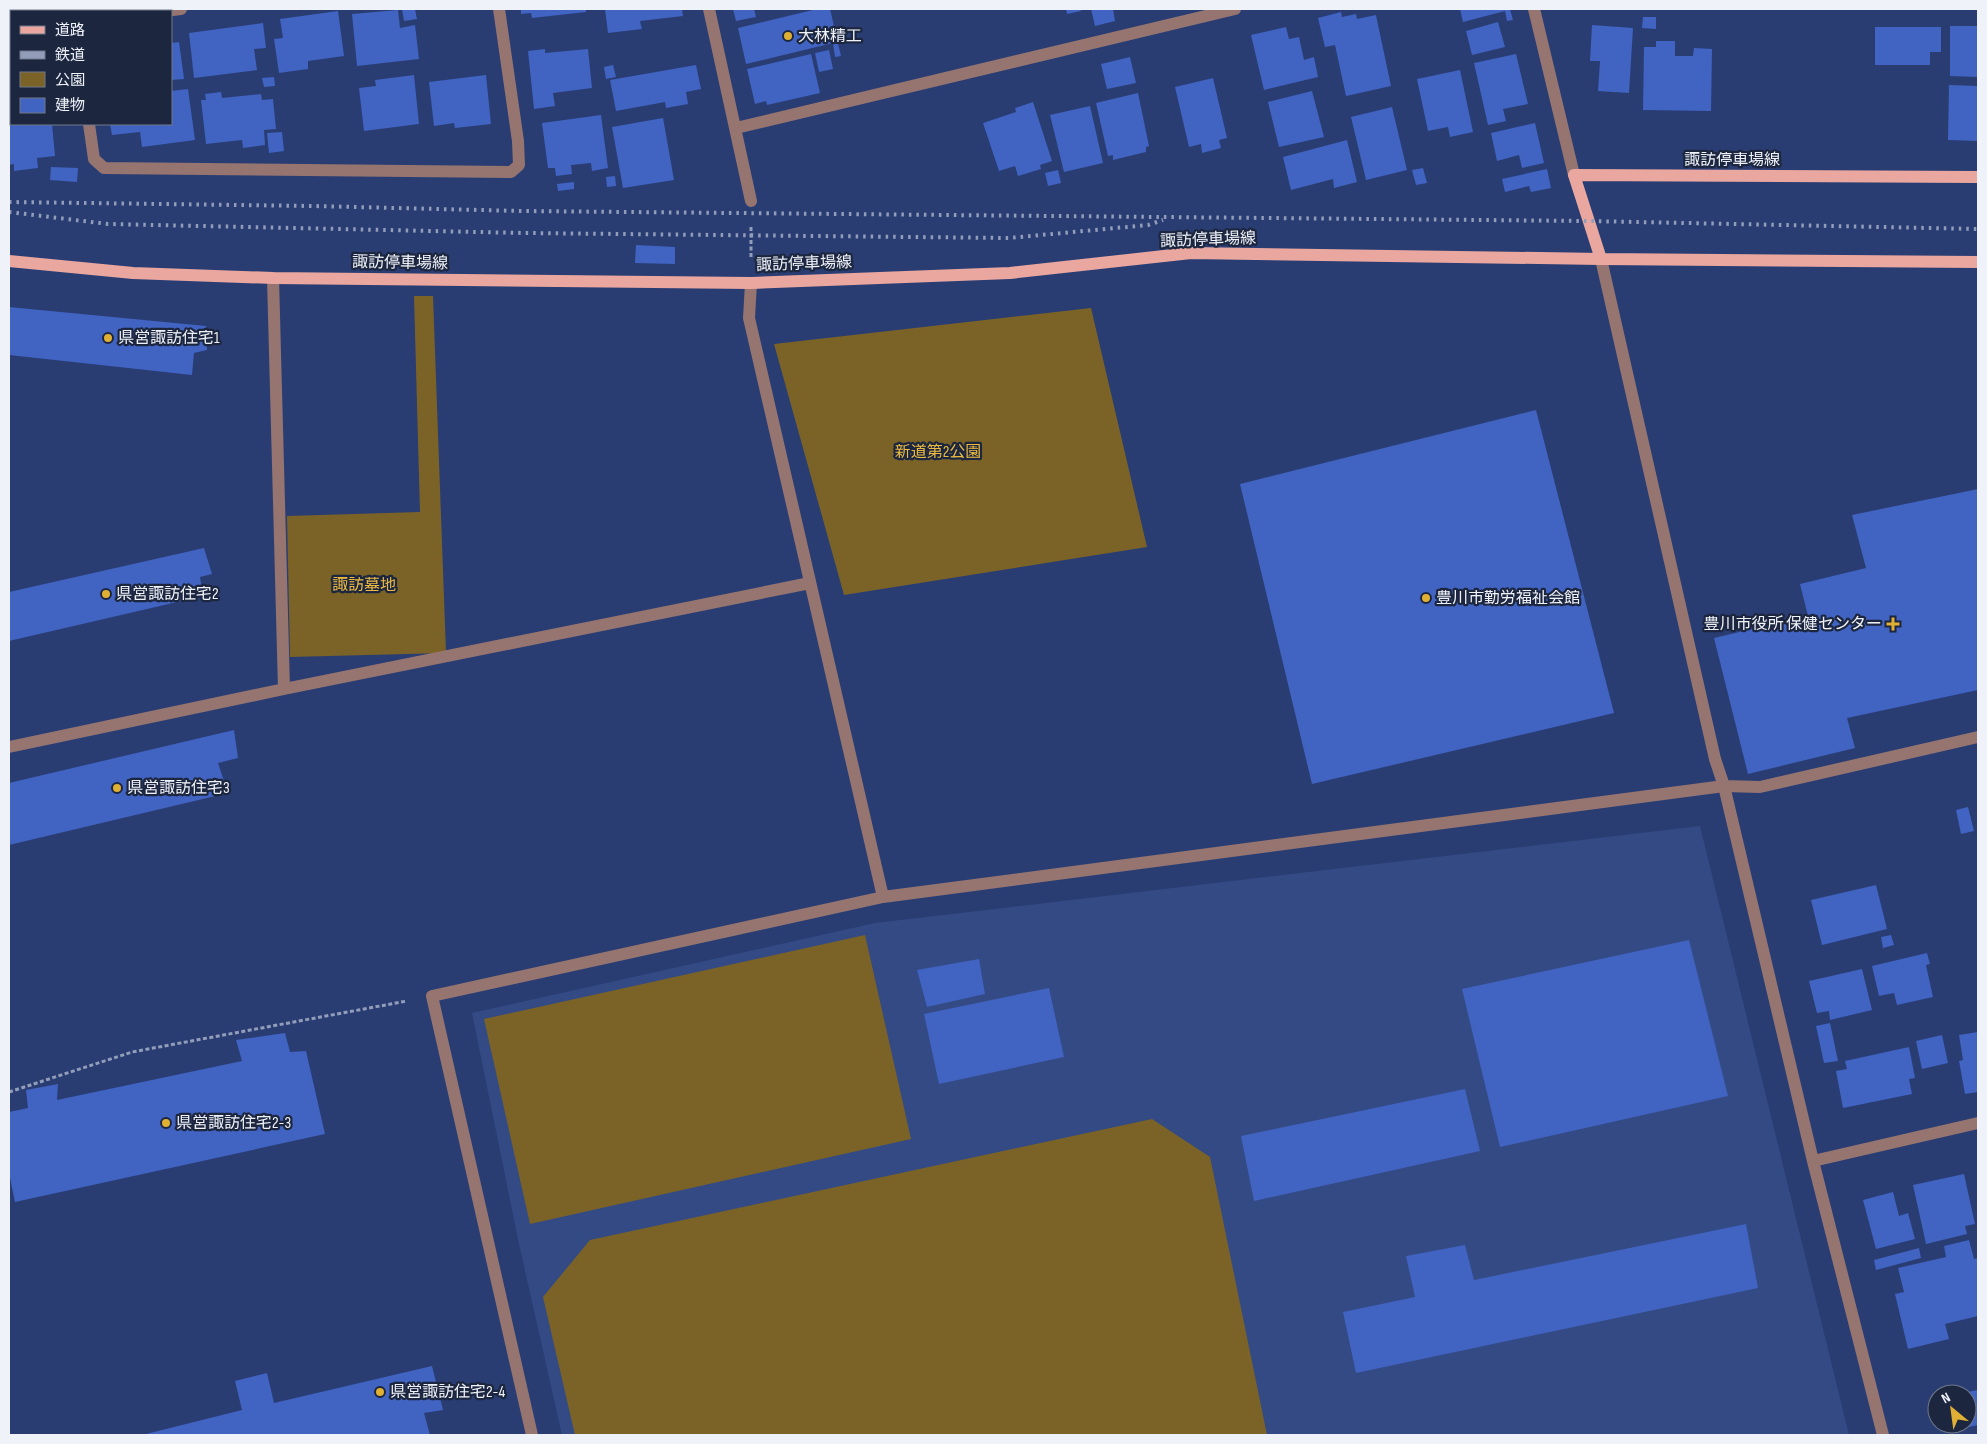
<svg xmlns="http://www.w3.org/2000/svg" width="1987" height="1444" viewBox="0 0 1987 1444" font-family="'Sofia Sans Condensed','Noto Sans JP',sans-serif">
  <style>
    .built { fill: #344a84 }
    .green { fill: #7b6328 }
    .building { fill: #4163c1 }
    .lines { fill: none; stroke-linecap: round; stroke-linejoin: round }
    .path { stroke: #929dba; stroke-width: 3; stroke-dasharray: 4 2.5; stroke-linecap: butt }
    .minor { stroke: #967571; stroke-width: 12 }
    .major { stroke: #eaa79f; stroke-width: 12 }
    .rail { stroke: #929dba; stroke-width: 4; stroke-dasharray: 2.5 5; stroke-linecap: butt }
    .poi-dot { fill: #e0b034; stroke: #1c263f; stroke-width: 2 }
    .labels { text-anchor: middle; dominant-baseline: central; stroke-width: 4.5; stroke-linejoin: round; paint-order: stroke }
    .poi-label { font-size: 16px; fill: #eff2f9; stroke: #1c263f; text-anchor: start }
    .street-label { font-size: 16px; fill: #eff2f9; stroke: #1c263f }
    .park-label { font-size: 16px; fill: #edbb40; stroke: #1c263f }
  </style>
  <rect width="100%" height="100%" fill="#293d73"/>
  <path class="built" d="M1700 826 1849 1435H562L519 1244 472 1013 875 923Z"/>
  <path class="green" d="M414 296H433L446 653 290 657 287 516 420 512Z
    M1091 308 1147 547 844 595 774 344Z
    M865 935 911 1139 530 1224 484 1019Z
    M1152 1119 1210 1157 1267 1435H575L543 1297 590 1240Z"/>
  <path class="building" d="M402 9H415L417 19 404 21Z
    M521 9H586V12L532 18 531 13 521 14Z
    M605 9H682L683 16 640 21 642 29 608 33Z
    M733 9H754L756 17 736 21Z
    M817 9H830L841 56 835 57 833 43 746 64 738 28Z
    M1066 9H1080L1081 11 1067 14Z
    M1091 9H1113L1115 21 1095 26Z
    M1460 9H1510L1513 20 1507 21 1505 11 1463 22Z
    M398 10 400 28 415 25 419 59 357 66 352 14Z
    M338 11 344 56 308 61V69L279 73 274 39 283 38 280 19Z
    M1341 12 1342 17 1356 14 1357 19 1376 15 1391 86 1346 96 1335 45 1325 47 1318 18Z
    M1643 17H1656V29L1642 28Z
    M1498 22 1505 47 1472 55 1466 31Z
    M263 23 266 48 254 49 257 70 194 78 189 33Z
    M1592 25 1633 28 1629 93 1598 91 1600 61H1590Z
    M1950 26H1978V77L1950 76Z
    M1286 27 1289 39 1299 37 1304 60 1314 57 1318 77 1264 90 1251 35Z
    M1875 27H1941V52H1930V65H1875Z
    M1656 41H1675V56H1693L1694 48 1712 49 1711 111 1643 110 1644 47H1656Z
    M179 42 184 79 171 80V43Z
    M545 49V53L588 49 592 88 553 93 555 106 534 109 528 51Z
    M829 50 833 69 819 72 815 53Z
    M811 54 820 93 767 105 766 101 755 104 747 69Z
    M1516 54 1528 104 1503 109 1506 121 1488 125 1474 63Z
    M1130 57 1136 83 1107 89 1101 64Z
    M11 60V101L9 102V61Z
    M613 65 616 77 606 79 604 67Z
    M696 65 701 89 686 92 688 104 666 108 665 102 616 111 610 80Z
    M1460 70 1473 132 1450 137 1448 127 1428 131 1417 79Z
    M414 75 419 124 364 131 359 88 376 86 375 80Z
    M486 75 491 124 455 128 454 123 434 126 429 82Z
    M274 77 275 86 264 87 262 78Z
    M1213 78 1227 138 1219 140 1221 148 1202 153 1201 144 1189 147 1175 87Z
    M1949 85 1978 86V141L1948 140Z
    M188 89 195 140 142 147 140 132 112 135 110 124H171V91Z
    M1312 91 1324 137 1279 147 1268 102Z
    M221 92 222 98 261 94 262 100 273 99 276 129 264 130 265 145 243 148 242 140 206 144 201 100H206L205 94Z
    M1138 93 1149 146 1146 147V152L1113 160V155L1108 156 1096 103Z
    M1033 102 1052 161 1040 165 1041 169 1018 176 1015 166 999 171 983 123 1016 112 1015 108Z
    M1090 106 1103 163 1064 172 1050 115Z
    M1392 107 1407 170 1366 180 1351 117Z
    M601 115 608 168 592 171 591 163 571 165 572 174 556 176 555 168H548L542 123Z
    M663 118 674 180 623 188 612 127Z
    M11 119V124H52L55 156 37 158 38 168 14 171V164L9 165V120Z
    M1535 123 1544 163 1522 168 1519 155 1497 161 1491 133Z
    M282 132 284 151 269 153 267 133Z
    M1347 140 1357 182 1334 188 1333 179 1291 190 1283 157Z
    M51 167 78 168 77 182 50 180Z
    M1423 168 1427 183 1416 185 1412 170Z
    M1547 169 1551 188 1531 192 1529 186 1505 192 1502 179Z
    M1058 170 1061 183 1048 186 1045 173Z
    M615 176 616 186 607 187 606 177Z
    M574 182V189L558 191 557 184Z
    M636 245 675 247V264L635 263Z
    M9 307 206 326 207 350 194 353 192 375 9 355Z
    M1536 410 1614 713 1312 784 1240 484Z
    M1978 489V690L1847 718 1855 748 1748 774 1714 638 1808 616 1800 584 1866 568 1852 515Z
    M204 548 212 574 200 577 203 596 9 641V592Z
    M234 730 238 758 218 763 228 793 9 845V783Z
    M1968 807 1974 831 1961 834 1956 810Z
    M1876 885 1887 929 1822 945 1811 900Z
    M1891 935 1894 945 1883 948 1881 937Z
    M1689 940 1728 1096 1500 1147 1462 989Z
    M1927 953 1930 964 1926 965 1933 997 1897 1005 1894 993 1879 996 1872 966Z
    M979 959 985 994 927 1007 917 970Z
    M1862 969 1872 1010 1830 1020 1829 1011 1817 1013 1809 981Z
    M1049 988 1064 1057 939 1084 924 1014Z
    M1830 1023 1838 1061 1824 1063 1816 1026Z
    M1978 1032V1092L1965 1094 1959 1061 1963 1060 1959 1035Z
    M285 1033 290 1052 306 1051 325 1134 15 1202 9 1173V1112L28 1108 26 1090 58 1084 57 1100 242 1061 236 1040Z
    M1942 1035 1948 1063 1922 1069 1916 1041Z
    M1909 1047 1915 1078 1909 1079 1912 1094 1843 1108 1836 1071 1847 1069 1845 1061Z
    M1465 1089 1480 1151 1254 1201 1241 1136Z
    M1964 1174 1975 1224 1965 1226 1967 1234 1926 1244 1913 1185Z
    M1893 1192 1899 1216 1908 1213 1915 1239 1876 1249 1863 1200Z
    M1746 1224 1758 1288 1356 1373 1343 1312 1415 1297 1406 1256 1465 1245 1474 1280Z
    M1969 1240 1974 1259 1978 1258V1316L1945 1324 1949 1339 1908 1349 1895 1294 1904 1292 1898 1268 1946 1257 1944 1246Z
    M1919 1248 1921 1258 1876 1270 1874 1260Z
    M432 1366 443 1410 424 1413 430 1435H142L242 1410 235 1381 267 1373 274 1403Z
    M1978 1390V1425L1951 1431 1950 1424H1967V1394L1961 1393Z"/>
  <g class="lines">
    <path class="path" d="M751 227V258
      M9 1092 132 1052 407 1001"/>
    <path class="minor" d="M709 9 751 201
      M1534 9 1574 175
      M164 11 181 9
      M9 35 11 34
      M89 124 94 159 104 168 511 172 519 165 518 141 499 9
      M736 128 1235 9
      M1601 259 1715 759 1724 786 1813 1161 1883 1435
      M273 278 284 689
      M751 283 749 318 883 897
      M9 747 284 689 810 583
      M1813 1161 1978 1123
      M532 1435 432 996 883 897 1724 786 1760 787 1978 737"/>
    <path class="major" d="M1601 259 1574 175 1978 177
      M9 261 133 273 273 278 751 283 1010 273 1191 253 1601 259 1978 262"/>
    <path class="rail" d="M9 202 313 206 521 211 1588 221 1978 229
      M9 212 108 224 524 233 1009 238 1148 225 1163 220"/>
  </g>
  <g class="poi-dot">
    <circle cx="788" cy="36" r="5"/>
    <circle cx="108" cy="338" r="5"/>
    <circle cx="106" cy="594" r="5"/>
    <circle cx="1426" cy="598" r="5"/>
    <path d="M1890.5 616.5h5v5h5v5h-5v5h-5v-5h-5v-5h5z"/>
    <circle cx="117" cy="788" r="5"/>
    <circle cx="166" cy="1123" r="5"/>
    <circle cx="380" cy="1392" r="5"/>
  </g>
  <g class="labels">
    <g class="poi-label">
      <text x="798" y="36">大林精工</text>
      <text x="118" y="338">県営諏訪住宅1</text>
      <text x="116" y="594">県営諏訪住宅2</text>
      <text x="1436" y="598">豊川市勤労福祉会館</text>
      <text x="1882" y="624" text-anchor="end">豊川市役所 保健センター</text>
      <text x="127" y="788">県営諏訪住宅3</text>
      <text x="176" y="1123">県営諏訪住宅2-3</text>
      <text x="390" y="1392">県営諏訪住宅2-4</text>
    </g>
    <g class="street-label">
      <text x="1732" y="160">諏訪停車場線</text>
      <text transform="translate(1208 240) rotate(-2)">諏訪停車場線</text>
      <text transform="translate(400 263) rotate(1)">諏訪停車場線</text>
      <text transform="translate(804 264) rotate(-2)">諏訪停車場線</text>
    </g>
    <g class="park-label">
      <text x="938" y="452">新道第2公園</text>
      <text x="364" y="585">諏訪墓地</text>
    </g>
  </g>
  <rect width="1987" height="1444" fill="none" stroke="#eff2f9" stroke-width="20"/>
  <rect x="10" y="10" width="162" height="115" fill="#1c263f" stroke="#707889"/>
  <rect x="20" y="26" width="25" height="8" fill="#eaa79f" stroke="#707889"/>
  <text x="55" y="35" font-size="15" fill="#eff2f9">道路</text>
  <rect x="20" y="51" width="25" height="8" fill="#929dba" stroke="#707889"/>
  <text x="55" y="60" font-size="15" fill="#eff2f9">鉄道</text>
  <rect x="20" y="72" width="25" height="15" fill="#7b6328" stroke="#707889"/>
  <text x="55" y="85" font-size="15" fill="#eff2f9">公園</text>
  <rect x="20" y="98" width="25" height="15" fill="#4163c1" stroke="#707889"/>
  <text x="55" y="110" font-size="15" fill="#eff2f9">建物</text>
  <g transform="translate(1952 1409) rotate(331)"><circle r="24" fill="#1c263f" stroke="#707889"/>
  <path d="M0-4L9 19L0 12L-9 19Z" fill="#e0b034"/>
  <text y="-8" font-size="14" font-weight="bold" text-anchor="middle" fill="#eff2f9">N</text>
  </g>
</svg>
